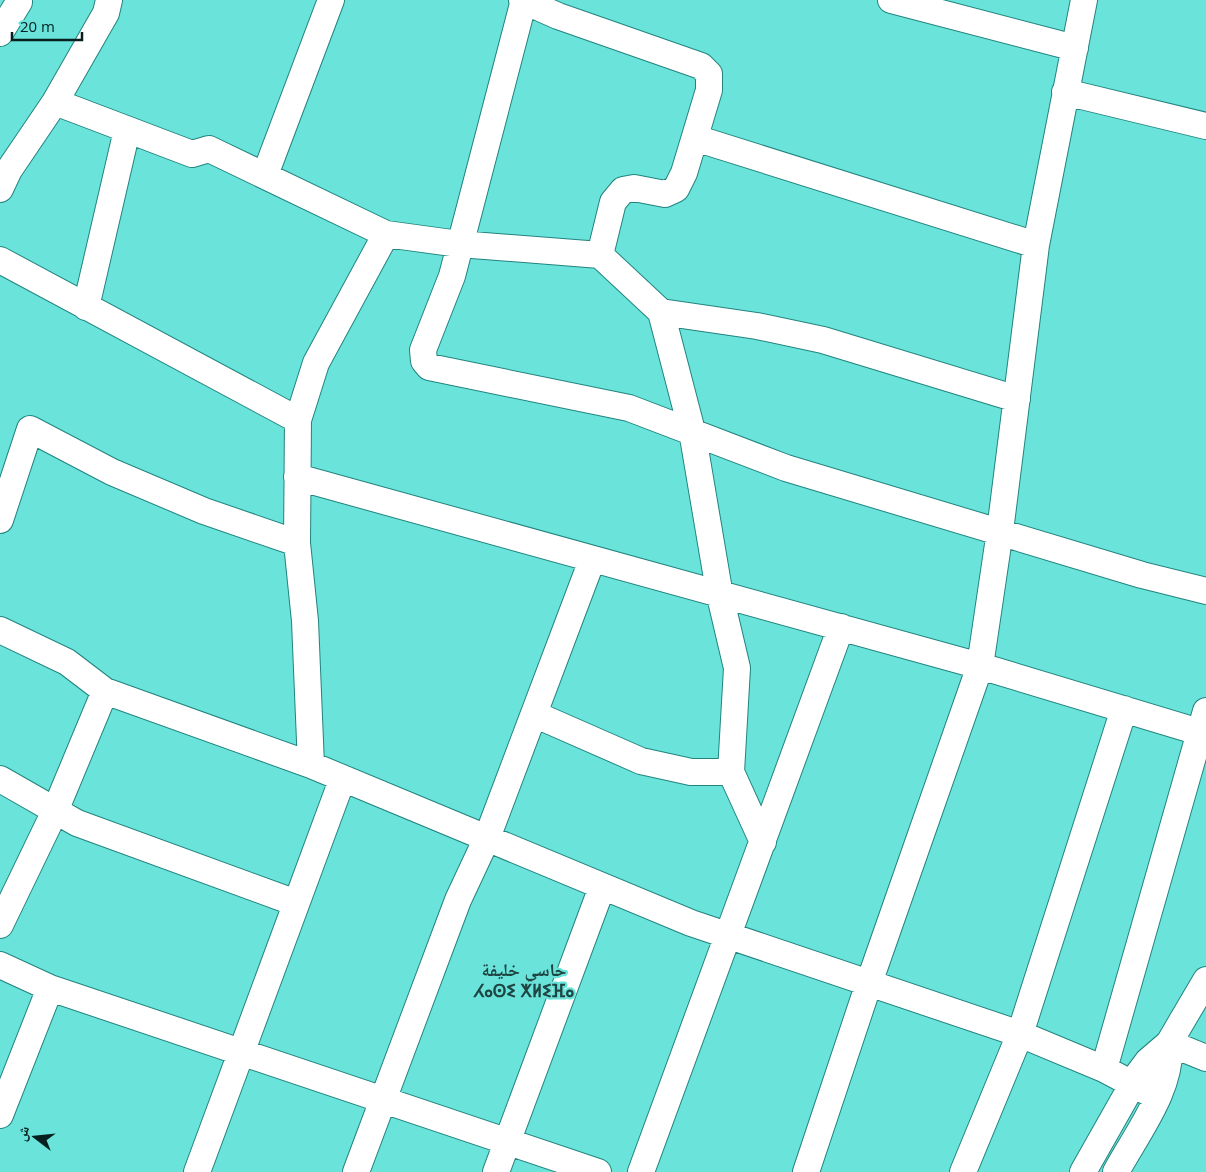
<svg xmlns="http://www.w3.org/2000/svg" width="1206" height="1172" viewBox="0 0 1206 1172" font-family="'Open Sans','Noto Naskh Arabic','Noto Sans Tifinagh',sans-serif">
  <style>
    .lines { fill: none; stroke-linecap: round; stroke-linejoin: round }
    .minor-casing { stroke: #22847f; stroke-width: 28 }
    .minor { stroke: #fff; stroke-width: 26 }
    .labels { text-anchor: middle; dominant-baseline: central; stroke-width: 4.5; stroke-linejoin: round; paint-order: stroke }
    .district-label { font-size: 18px; font-weight: bold; fill: #1f4543; stroke: #6ae3da }
  </style>
  <rect width="100%" height="100%" fill="#6ae3da"/>
  <g class="lines">
    <g class="minor-casing">
      <path id="minor" d="M522 0 558 16 701 66 709 74V90L684 173 676 189 665 194 634 188 623 190 613 202 600 255
        M524 0 452 276 423 350 424 361 429 367 629 408 786 468 1142 575 1206 591
        M891 0 1075 48
        M0 33 19 2
        M1065 92 1206 126
        M55 102 192 154 209 149 386 234 459 244 600 255 661 312 692 431 720 596 737 668 731 772 763 842
        M695 138 1036 245
        M265 175 331 0
        M0 189 9 170 55 102 106 13 109 0
        M0 260 298 420
        M86 307 127 130
        M661 312 757 326 823 340 1017 399
        M297 477 980 666 1206 734
        M0 520 30 429 112 472 204 511 297 543
        M0 630 67 662 105 691 311 765 691 923 1020 1034 1104 1069 1157 1097
        M534 714 641 761 691 772H731
        M311 765 305 621 297 543 298 420 316 363 386 234
        M0 779 77 823 296 903
        M0 925 55 811 105 691
        M0 965 50 988 598 1172
        M1169 1043 1206 1058
        M1104 1069 1206 711
        M0 1115 50 988
        M197 1172 342 780
        M356 1172 458 900 487 838 592 560
        M496 1172 602 887
        M641 1172 841 627
        M806 1172 869 983 980 666 1000 531 1036 245 1084 0
        M963 1172 1020 1034 1124 709
        M1083 1172 1139 1073 1148 1061 1169 1043 1206 980
        M1116 1172C1137 1133 1173 1088 1169 1043"/>
    </g>
    <use href="#minor" class="minor"/>
  </g>
  <g class="labels">
    <g class="district-label">
      <text x="524" y="969">حاسي خليفة<tspan x="524" dy="21">ⵃⴰⵙⵉ ⵅⵍⵉⴼⴰ</tspan></text>
    </g>
  </g>
  <g transform="translate(35 1137) rotate(286)" stroke="#6ae3da" stroke-width="4" paint-order="stroke">
  <path d="M0-4L9 19L0 12L-9 19Z" fill="#05201e"/>
  <text y="-8" font-size="14" font-weight="bold" text-anchor="middle" fill="#05201e">ش</text>
  </g>
  <path d="M12 32v8h70v-8" fill="none" stroke="#05201e" stroke-width="2.5"/>
  <text x="20" y="32" font-size="15" fill="#05201e" stroke="#6ae3da" stroke-width="4" paint-order="stroke">20 m</text>
</svg>
